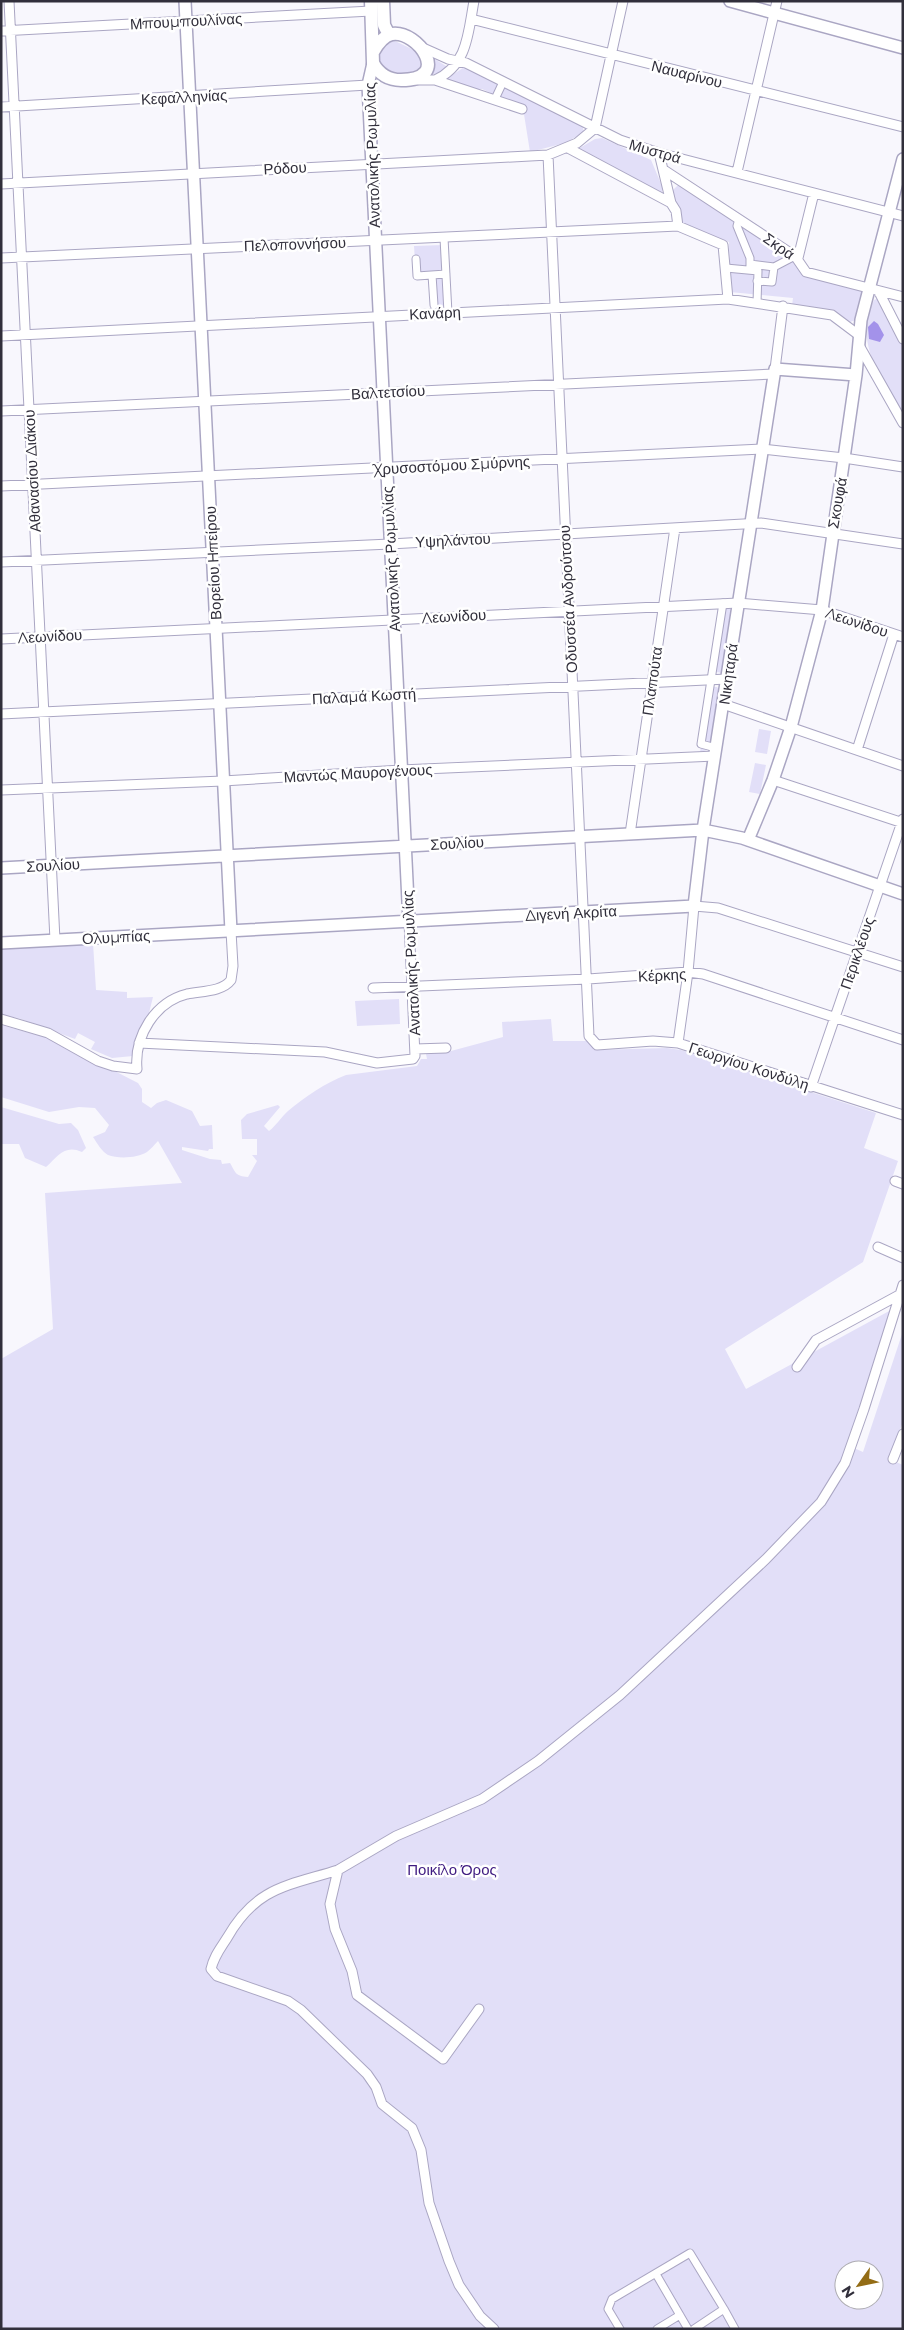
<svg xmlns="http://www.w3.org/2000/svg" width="904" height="2330" viewBox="0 0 904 2330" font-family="Montserrat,sans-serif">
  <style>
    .green { fill: #e2dff8; fill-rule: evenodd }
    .water { fill: #a392ea }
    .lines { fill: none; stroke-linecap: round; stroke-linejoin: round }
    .pedestrian-casing { stroke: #aaa6c3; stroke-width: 9 }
    .minor-casing { stroke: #aaa6c3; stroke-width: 11 }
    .tertiary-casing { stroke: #aaa6c3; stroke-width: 14 }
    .secondary-casing { stroke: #aaa6c3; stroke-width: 15 }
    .pedestrian { stroke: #fff; stroke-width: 7 }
    .minor { stroke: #fff; stroke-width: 9 }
    .tertiary { stroke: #fff; stroke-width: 11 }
    .secondary { stroke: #fff; stroke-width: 12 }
    .labels { text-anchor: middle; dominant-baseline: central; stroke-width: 5; stroke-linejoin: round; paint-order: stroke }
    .street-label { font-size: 15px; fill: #312f3b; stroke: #fff }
    .park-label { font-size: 15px; fill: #3f1b81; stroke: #fff }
  </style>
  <rect width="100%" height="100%" fill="#f8f7fd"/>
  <path class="green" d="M393 40 418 52 422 63 421 71 398 75 381 70 377 51Z
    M433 58 446 66 447 68 442 72 430 75Z
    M466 66 582 125 584 132 565 143 530 152 523 108 482 89H474L446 79Z
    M602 138 651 160 662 186V193L660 194 578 149 595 139Z
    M679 184 790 255 804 275 865 290 856 320 850 322 835 313 792 306 793 298 730 292 729 242 680 223V210L675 205 673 190Z
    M443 245 446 306 433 307 431 277 416 278 414 246Z
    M879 298 903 344V417C883 381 852 342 874 300Z
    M729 608 732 611 723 673 716 672 725 609Z
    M714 687H717L719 690 711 749 700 752 712 689Z
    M759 729 771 731 767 754 755 752Z
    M755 763 766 765 760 794 749 792Z
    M93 943 96 990 127 992V998L153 997 148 1017 133 1056 112 1058 91 1049 95 1042 78 1033 75 1039 18 1018 1 1015V948Z
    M399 999 400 1024 357 1026 355 1001Z
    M551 1019 553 1041H590L594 1050 667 1048 681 1050 876 1113 864 1148 898 1161 863 1262 725 1349 746 1389 891 1310 847 1445 863 1452 903 1331V1422L889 1459 903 1465V2329H1V1359L53 1329 45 1193 182 1183 158 1141C154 1145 151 1149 147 1152 138 1158 118 1159 108 1155 102 1152 97 1143 93 1137L105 1132 109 1125 95 1108 79 1107 49 1112 1 1097V1025L52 1039 138 1083 142 1089V1102L151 1108 157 1103 166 1100 192 1111 200 1126 212 1125 213 1149H209L208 1151 182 1147V1150L210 1159 221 1160 222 1164 230 1163C236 1173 235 1176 248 1177L257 1161 252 1155H257V1139H242L241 1120 247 1114 278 1105 280 1107 264 1126 269 1131C276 1126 281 1117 288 1111 306 1096 325 1083 346 1075L417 1066 421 1059H427L426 1054 451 1051 503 1037 502 1022ZM844 2270H874V2300H844Z
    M1 1107 59 1124 71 1123 78 1130 86 1148 82 1152C65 1144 58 1156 46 1167L25 1158 19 1144H1Z"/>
  <path class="water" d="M874 321 878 324 884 335 880 342 869 339 868 327Z"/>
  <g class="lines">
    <g class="pedestrian-casing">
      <path id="pedestrian" d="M495 99 503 82
        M739 219 737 226 750 258V270
        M444 238 448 313
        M416 259 417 276 446 274
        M750 264 774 267 795 256
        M726 268 758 271 757 303
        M432 275 434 305
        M757 281 772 282 774 267
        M716 748 701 744 723 603
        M656 2274 688 2329
        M724 2309 735 2329
        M620 2329 608 2309 612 2299 690 2253 724 2309 694 2329
        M657 2329 680 2315"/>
    </g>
    <g class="minor-casing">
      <path id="minor" d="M9 1 55 940
        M471 19 903 127
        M1 31 371 11
        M421 47 448 59 466 63 620 140 659 153 903 216
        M416 80H435L522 109
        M435 80C468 65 468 33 474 1
        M1 107 368 85
        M568 148 671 203
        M659 153 671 203 676 211 678 226
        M548 155 589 1036 597 1045 653 1041 678 1043 903 1115
        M664 170 795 256 806 272 903 297
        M737 172 777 1
        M1 184 548 155 577 143 595 128 623 1
        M1 258 678 226 723 245 728 299
        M798 258 814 193
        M879 292 903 339
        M1 336 728 299 832 315 860 336
        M860 347 903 423
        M775 369 783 306
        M1 411 774 374
        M1 486 762 449 844 458 903 467
        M1 562 390 544 761 523 903 544
        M1 639 738 603 822 610 903 637
        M723 704 903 766
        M1 714 727 679
        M857 750 894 634
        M773 780 903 823
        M1 790 223 781 401 770 715 756
        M630 834 675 528
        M373 988 588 979 688 972 703 974 903 1040
        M1 1019 48 1033 98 1061 113 1066 137 1069C134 1036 155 1002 187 994 201 991 222 992 231 980L233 966 231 931
        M139 1043 325 1052 377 1063 413 1059 415 1056 409 922
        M678 1043 688 972 694 906 718 908 903 967
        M415 1049 446 1048
        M811 1087 903 819
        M895 1181 903 1184
        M878 1247 903 1258
        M797 1367 816 1340 899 1295
        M893 1459 903 1434
        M338 1870C287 1886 256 1887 227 1938 220 1949 214 1956 211 1969L217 1976 288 2001 301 2010 367 2074 376 2087 382 2104 412 2128 421 2150 429 2203 449 2261 459 2285 480 2316 494 2329
        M479 2009 443 2059 357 1995 352 1971 335 1929 330 1904 338 1870 396 1836 482 1799 538 1761 620 1695 766 1559 821 1502 845 1463 864 1409 903 1285"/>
    </g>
    <g class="tertiary-casing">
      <path id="tertiary" d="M185 1 231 931
        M730 1 903 48
        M373 63 368 85 409 922
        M748 840 773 780 791 727 822 610 856 375 861 320 903 159
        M1 868 703 830 742 838 903 894
        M1 943 694 906 703 830 775 369 856 375"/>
    </g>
    <g class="secondary-casing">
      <path id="secondary" d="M371 1 373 63C379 74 388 80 401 80 453 80 418 30 392 34 383 36 377 45 373 52
        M383 1 384 25 389 35"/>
    </g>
    <use href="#pedestrian" class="pedestrian"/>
    <use href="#minor" class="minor"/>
    <use href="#tertiary" class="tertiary"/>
    <use href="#secondary" class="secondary"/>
  </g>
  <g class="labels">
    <g class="street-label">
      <text transform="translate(186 21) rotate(-3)">Μπουμπουλίνας</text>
      <text transform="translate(687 74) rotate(14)">Ναυαρίνου</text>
      <text transform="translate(184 97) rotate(-3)">Κεφαλληνίας</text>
      <text transform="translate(655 151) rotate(16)">Μυστρά</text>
      <text transform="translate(372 155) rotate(-92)">Ανατολικής Ρωμυλίας</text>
      <text transform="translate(285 168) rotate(-3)">Ρόδου</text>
      <text transform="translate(295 244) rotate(-2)">Πελοποννήσου</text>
      <text transform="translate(779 246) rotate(35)">Σκρά</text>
      <text transform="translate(435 313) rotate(-3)">Κανάρη</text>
      <text transform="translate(388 392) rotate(-3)">Βαλτετσίου</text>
      <text transform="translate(452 465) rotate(-3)">Χρυσοστόμου Σμύρνης</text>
      <text transform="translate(32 471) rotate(-93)">Αθανασίου Διάκου</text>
      <text transform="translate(837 503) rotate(-80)">Σκουφά</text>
      <text transform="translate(453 540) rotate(-3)">Υψηλάντου</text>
      <text transform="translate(391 559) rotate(-93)">Ανατολικής Ρωμυλίας</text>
      <text transform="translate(213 563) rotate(-93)">Βορείου Ηπείρου</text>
      <text transform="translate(568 599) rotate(-93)">Οδυσσέα Ανδρούτσου</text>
      <text transform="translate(454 616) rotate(-3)">Λεωνίδου</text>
      <text transform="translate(857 622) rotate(18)">Λεωνίδου</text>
      <text transform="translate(50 636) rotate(-3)">Λεωνίδου</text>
      <text transform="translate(728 674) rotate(-82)">Νικηταρά</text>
      <text transform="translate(652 681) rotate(-82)">Πλαπούτα</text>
      <text transform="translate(364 696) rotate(-3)">Παλαμά Κωστή</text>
      <text transform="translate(358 773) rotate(-3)">Μαντώς Μαυρογένους</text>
      <text transform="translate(457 843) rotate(-3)">Σουλίου</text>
      <text transform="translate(53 865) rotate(-3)">Σουλίου</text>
      <text transform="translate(571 913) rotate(-3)">Διγενή Ακρίτα</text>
      <text transform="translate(116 937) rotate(-3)">Ολυμπίας</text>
      <text transform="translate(857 953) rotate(-71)">Περικλέους</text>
      <text transform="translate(411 963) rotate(-93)">Ανατολικής Ρωμυλίας</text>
      <text transform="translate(662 975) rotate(-3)">Κέρκης</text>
      <text transform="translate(749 1066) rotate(18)">Γεωργίου Κονδύλη</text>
    </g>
    <g class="park-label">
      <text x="452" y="1869">Ποικίλο Όρος</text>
    </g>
  </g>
  <rect width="904" height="2330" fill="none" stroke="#312f3b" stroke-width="5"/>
  <g transform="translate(859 2285) rotate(237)"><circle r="24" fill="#ffffff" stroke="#adacb1"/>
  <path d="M0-4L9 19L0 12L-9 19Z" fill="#936c15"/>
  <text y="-8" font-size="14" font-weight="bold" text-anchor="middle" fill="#312f3b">N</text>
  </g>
</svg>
